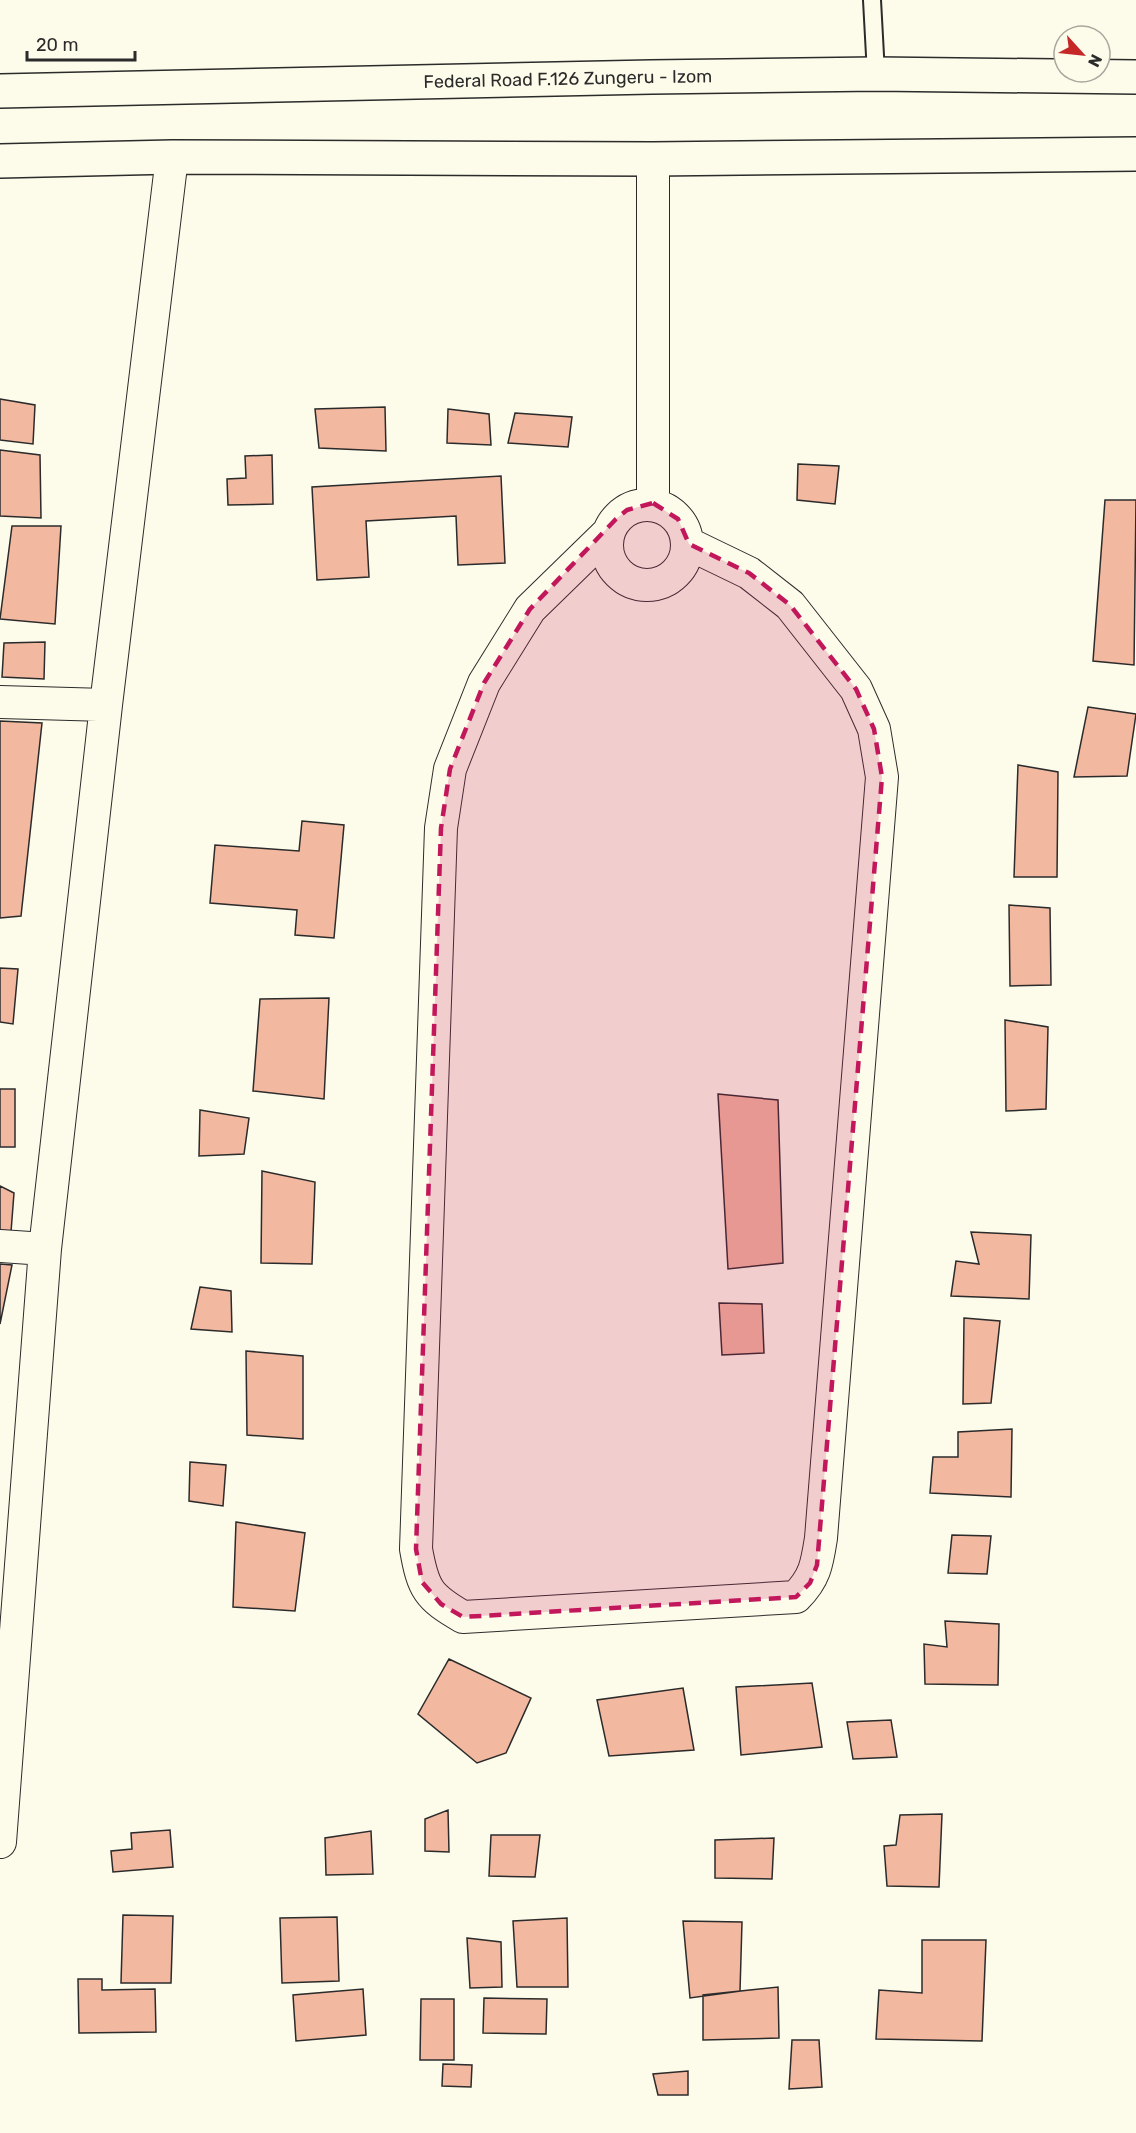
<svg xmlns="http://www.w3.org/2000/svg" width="1136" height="2133" viewBox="0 0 1136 2133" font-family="Rubik,sans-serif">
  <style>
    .building { fill: #f2b8a0; stroke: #2b2b2b; stroke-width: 1.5 }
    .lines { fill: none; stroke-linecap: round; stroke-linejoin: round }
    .lane-casing { stroke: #2b2b2b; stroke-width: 20 }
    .street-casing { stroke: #2b2b2b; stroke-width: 34 }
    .primary-casing { stroke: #2b2b2b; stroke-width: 36 }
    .lane { stroke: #fdfbea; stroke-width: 16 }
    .street { stroke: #fdfbea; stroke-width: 32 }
    .primary { stroke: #fdfbea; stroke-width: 33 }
    .marked { fill: #c2185b; fill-opacity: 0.2; stroke: #c2185b; stroke-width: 4.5; stroke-dasharray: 12 8; stroke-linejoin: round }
    .labels { text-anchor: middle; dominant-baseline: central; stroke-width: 4.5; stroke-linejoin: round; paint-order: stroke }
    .street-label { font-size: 18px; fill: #2b2b2b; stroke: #fdfbea }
  </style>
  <rect width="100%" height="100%" fill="#fdfbea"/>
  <path class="building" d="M0 399 35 405 33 444 0 440Z
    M385 407 386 451 319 448 315 409Z
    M448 409 489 414 491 445 447 443Z
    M515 413 572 417 568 447 508 443Z
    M0 450 40 455 41 518 0 516Z
    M272 455 273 504 228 505 227 479 246 478 245 456Z
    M798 464 839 466 835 504 797 500Z
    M501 476 505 563 458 565 456 516 366 521 369 577 317 580 312 487Z
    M1105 500H1136L1134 665 1093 661Z
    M12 526H61L55 624 0 619Z
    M45 642 44 679 2 677 4 643Z
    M1088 707 1136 714 1127 776 1074 777Z
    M0 721 42 723 21 916 0 918Z
    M1018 765 1058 772 1057 877H1014Z
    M302 821 344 825 334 938 295 935 297 910 210 903 215 845 299 851Z
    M1009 905 1050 908 1051 985 1010 986Z
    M0 968 18 969 13 1024 0 1022Z
    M329 998 324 1099 253 1091 260 999Z
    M1005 1020 1048 1027 1046 1109 1006 1111Z
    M0 1089H15V1147H0Z
    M718 1094 778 1100 783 1263 728 1269Z
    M200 1110 249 1118 244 1154 199 1156Z
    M262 1171 315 1182 312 1264 261 1263Z
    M0 1186 14 1193 11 1232 0 1231Z
    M971 1232 1031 1235 1029 1299 951 1296 956 1261 979 1264Z
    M0 1264 12 1265 0 1324Z
    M200 1287 231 1291 232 1332 191 1329Z
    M719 1303 762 1304 764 1353 722 1355Z
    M964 1318 1000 1321 991 1403 963 1404Z
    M246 1351 303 1356V1439L247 1435Z
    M1012 1429 1011 1497 930 1493 933 1457H958V1432Z
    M190 1462 226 1465 223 1506 189 1501Z
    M236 1522 305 1533 295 1611 233 1607Z
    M952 1535 991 1536 987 1574 948 1573Z
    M945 1621 999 1624 998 1685 925 1684 924 1644 947 1647Z
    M449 1659 531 1698 506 1753 477 1763 418 1714Z
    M812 1683 822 1747 741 1755 736 1687Z
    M683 1688 694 1750 609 1756 597 1700Z
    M891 1720 897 1757 853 1759 847 1722Z
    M448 1810 449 1852 425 1851V1819Z
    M942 1814 939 1887 887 1886 884 1846 896 1845 900 1815Z
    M170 1830 173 1867 113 1872 111 1851 132 1849 131 1833Z
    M371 1831 373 1874 326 1875 325 1838Z
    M491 1835H540L535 1877 489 1876Z
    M774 1838 772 1879 715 1878V1840Z
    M123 1915 173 1916 171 1983H121Z
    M337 1917 339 1981 282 1983 280 1918Z
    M567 1918 568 1987H517L513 1921Z
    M683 1921 742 1922 740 1991 690 1998Z
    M467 1938 501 1942 502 1987 470 1988Z
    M922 1940H986L982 2041 876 2039 879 1990 922 1993Z
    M78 1979H102V1990L155 1989 156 2032 79 2033Z
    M778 1987 779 2038 703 2040V1995Z
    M363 1989 366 2035 296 2041 293 1995Z
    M484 1998 547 1999 546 2034 483 2033Z
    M421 1999H454V2060H420Z
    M792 2040H819L822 2087 789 2089Z
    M443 2064 472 2065 471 2087 442 2086Z
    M688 2071V2095H658L653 2074Z"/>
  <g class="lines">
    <g class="lane-casing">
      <path id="lane" d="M872 0 876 74"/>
    </g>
    <g class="street-casing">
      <path id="street" d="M653 159V503
        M607 545a40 40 0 1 1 80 0a40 40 0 1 1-80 0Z
        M609 532 530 609 484 683 450 769 441 828 416 1549C423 1589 428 1597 463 1617L796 1597C815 1578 817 1564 821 1538L882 777 874 729 856 689 790 605 749 573 689 544
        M0 702 106 705
        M0 1246 45 1249
        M0 1842 45 1249 106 705 172 157"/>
    </g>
    <g class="primary-casing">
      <g id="primary">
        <path id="s1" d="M0 91 651 77 876 74 1136 77"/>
        <path d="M0 161 172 157 653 159 1136 154"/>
      </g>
    </g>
    <use href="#lane" class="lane"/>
    <use href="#street" class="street"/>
    <use href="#primary" class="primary"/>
  </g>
  <path class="marked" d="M653 503 678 519 689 544 749 573 790 605 856 689 874 729 882 777 817 1565 810 1583 796 1597 463 1617 441 1604 422 1582 416 1549 441 828 450 769 484 683 530 609 616 519 627 510Z"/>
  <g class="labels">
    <g class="street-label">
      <text stroke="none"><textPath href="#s1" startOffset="568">Federal Road F.126 Zungeru - Izom</textPath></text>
    </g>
  </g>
  <g transform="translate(1082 54) rotate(117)"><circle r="28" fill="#fdfbea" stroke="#a9a89e" stroke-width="1.5"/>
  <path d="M0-4.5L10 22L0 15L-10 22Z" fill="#c62828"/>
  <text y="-9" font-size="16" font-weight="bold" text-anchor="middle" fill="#2b2b2b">N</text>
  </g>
  <path d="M27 51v9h108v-9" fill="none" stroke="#2b2b2b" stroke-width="3"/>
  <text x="36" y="51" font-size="18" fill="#2b2b2b" stroke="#fdfbea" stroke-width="4.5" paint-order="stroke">20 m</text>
</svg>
